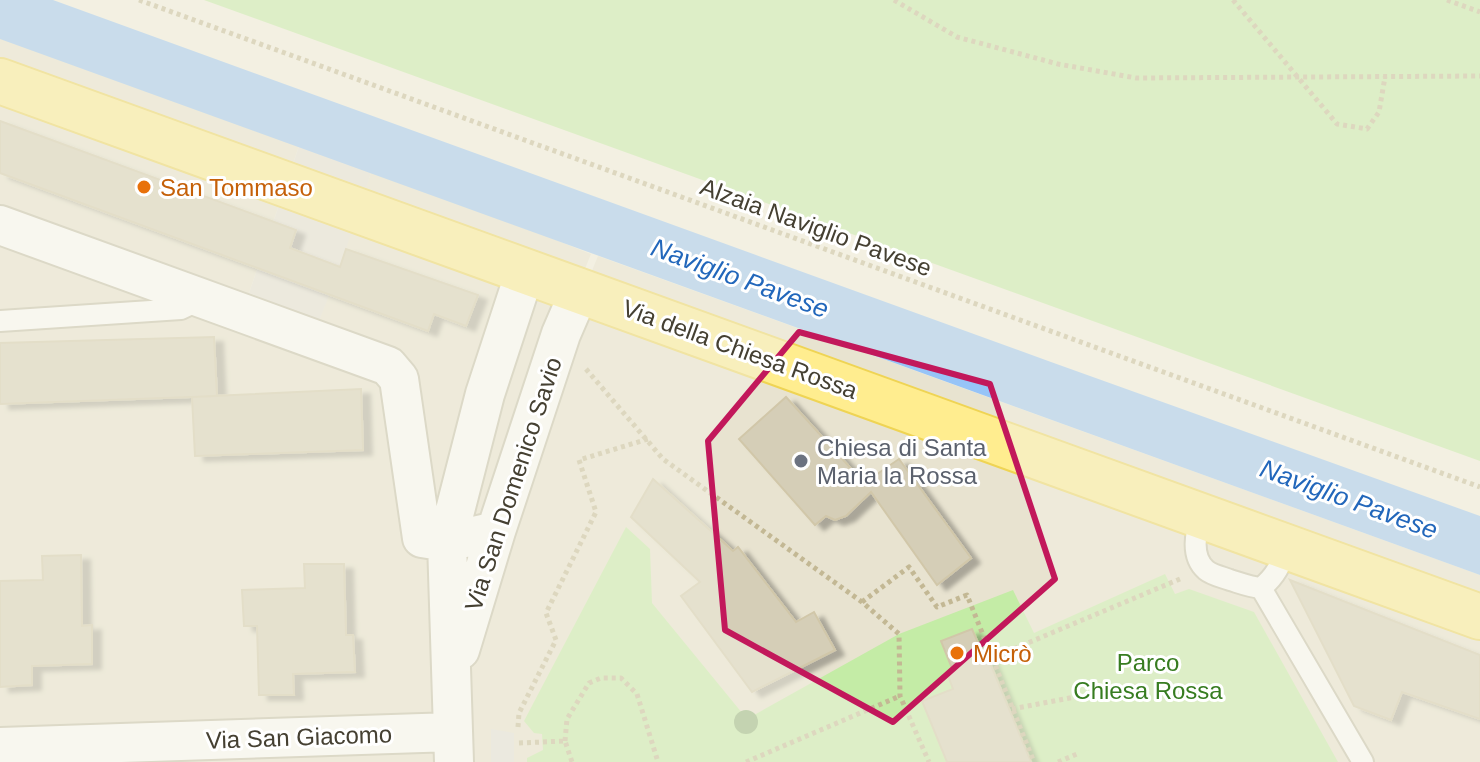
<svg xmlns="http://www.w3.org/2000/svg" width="1480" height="762" viewBox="0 0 1480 762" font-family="Helvetica,sans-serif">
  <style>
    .residential { fill: #e8e3d0 }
    .industrial { fill: #e5e1d8 }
    .green { fill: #c4eca6 }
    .parking { fill: #e3e1dc }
    .water { fill: #97c4f7 }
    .building { fill: #d5ceb7; stroke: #d1c7a9; stroke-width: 2; filter: url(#shadow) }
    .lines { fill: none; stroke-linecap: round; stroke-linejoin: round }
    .service-casing { stroke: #c2bca7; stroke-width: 24 }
    .minor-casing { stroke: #c2bca7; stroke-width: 42 }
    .primary-casing { stroke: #efd454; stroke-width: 48 }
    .path { stroke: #c3b894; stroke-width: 5; stroke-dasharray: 4 4; stroke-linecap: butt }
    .service { stroke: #fff; stroke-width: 20 }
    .minor { stroke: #fff; stroke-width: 38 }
    .primary { stroke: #ffed8f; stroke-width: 44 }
    .tree { fill: #8cb077 }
    .marked { fill: none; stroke: #c2185b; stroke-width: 6; stroke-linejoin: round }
    .food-dot { fill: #e8710a; stroke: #fff; stroke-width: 3 }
    .worship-dot { fill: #6b7280; stroke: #fff; stroke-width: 3 }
    .labels { text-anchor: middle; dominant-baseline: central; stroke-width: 6; stroke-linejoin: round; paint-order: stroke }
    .food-label { font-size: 24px; fill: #c56008; stroke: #fff; text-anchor: start }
    .street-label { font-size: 24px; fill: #454032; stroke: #fff }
    .worship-label { font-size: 24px; fill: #5b616d; stroke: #fff; text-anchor: start }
    .park-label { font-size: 24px; fill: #377c20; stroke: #fff }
    .water-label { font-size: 26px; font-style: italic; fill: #2267bb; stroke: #fff }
  </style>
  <defs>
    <filter id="shadow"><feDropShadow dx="9" dy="5" stdDeviation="2" flood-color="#0004"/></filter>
  </defs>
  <rect width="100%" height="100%" fill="#f3f0e2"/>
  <path class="residential" d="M0 30 301 140 249 293 319 320 373 167 591 254 528 409 534 412 598 256 1480 575V762H0Z"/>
  <path class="industrial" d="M301 140 373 167 340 267 319 321 249 293Z"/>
  <path class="green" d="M204 0H1480V461Z
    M626 527 650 549 652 603 747 719 899 634 1013 590 1034 633 1165 574 1175 594 1189 589 1254 612 1338 762H527V758L543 750 542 734 534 733 524 721Z"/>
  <path class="parking" d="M491 729 514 733V762H491Z"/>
  <path class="water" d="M0 0H53L1051 362 1480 516V575L0 39Z"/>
  <path class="building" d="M0 121 296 230 290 248 340 267 346 249 478 295 466 326 434 314 428 331 0 173Z
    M214 337 217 396 0 404V343Z
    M361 389 363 450 195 456 192 397Z
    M786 397 864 483 899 459 971 558 937 585 871 492 846 516 835 520 826 516 815 525 739 439Z
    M653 479 733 551 738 547 796 622 814 612 835 650 752 692 681 596 700 582 631 517Z
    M81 555 82 626 92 625V664L32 666V685L0 687V581L43 580 42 556Z
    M304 564H344L346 635H353L355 672 293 674 294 695H259L257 626H244L242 590 305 588Z
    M1290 580 1480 655V719L1402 692 1391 720 1354 706Z
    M972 629 985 659 988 658 1031 762H947L922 701 953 689 947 673 953 671 941 641Z"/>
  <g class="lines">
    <g class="service-casing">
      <path id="service" d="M0 321 181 309 202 299
        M1201 515C1196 532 1190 556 1206 570 1212 575 1222 577 1230 580 1240 583 1250 587 1261 588 1276 576 1281 564 1287 547
        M1261 588 1363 762"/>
    </g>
    <g class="minor-casing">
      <path id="minor" d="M0 225 388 366 399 379 422 538 447 542 496 531
        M460 650 496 531 561 334 580 290
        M0 747 453 732
        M454 762 447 542 485 394 525 272"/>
    </g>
    <g class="primary-casing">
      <path id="primary" d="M0 81 1480 617"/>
    </g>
    <path class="path" d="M139 0 1480 487
      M894 0 957 37 1058 64 1136 78 1480 76
      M1233 0 1337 124 1367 129 1379 112 1385 77
      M1447 0 1480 12
      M586 369 663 459 862 602 899 634 900 696 929 762
      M862 602 909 567 937 607 967 595 1034 762
      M992 658 1180 579
      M1012 709 1080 696
      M518 727 519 713 556 640 546 613 596 512 579 460 648 439
      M565 741 567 719 589 683 601 678H621L637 694 658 762
      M519 743 565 741 572 762
      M746 762 900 696
      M1058 762 1077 754"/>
    <use href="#service" class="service"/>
    <use href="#minor" class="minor"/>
    <use href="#primary" class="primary"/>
  </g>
  <circle class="tree" cx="746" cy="722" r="12"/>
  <path d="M0 0H1480V762H0ZM799 332 990 384 1055 579 893 722 725 630 708 441Z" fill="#f3f0e2" fill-opacity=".55" fill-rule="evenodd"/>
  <path class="marked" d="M799 332 990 384 1055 579 893 722 725 630 708 441Z"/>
  <g class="food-dot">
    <circle cx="144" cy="187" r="8"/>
    <circle cx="957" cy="653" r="8"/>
  </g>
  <circle class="worship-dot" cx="801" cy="461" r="8"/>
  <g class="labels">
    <g class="food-label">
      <text x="160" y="187">San Tommaso</text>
      <text x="973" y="653">Micrò</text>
    </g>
    <g class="street-label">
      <text transform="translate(816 227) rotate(20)">Alzaia Naviglio Pavese</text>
      <text transform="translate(740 349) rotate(20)">Via della Chiesa Rossa</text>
      <text transform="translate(513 484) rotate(-72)">Via San Domenico Savio</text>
      <text transform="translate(299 737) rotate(-2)">Via San Giacomo</text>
    </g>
    <g class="worship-label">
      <text x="817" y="447">Chiesa di Santa<tspan x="817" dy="28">Maria la Rossa</tspan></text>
    </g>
    <g class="park-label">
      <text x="1148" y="662">Parco<tspan x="1148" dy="28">Chiesa Rossa</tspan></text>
    </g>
    <g class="water-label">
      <text transform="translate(740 278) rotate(20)">Naviglio Pavese</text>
      <text transform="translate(1349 499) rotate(20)">Naviglio Pavese</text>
    </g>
  </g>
</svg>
